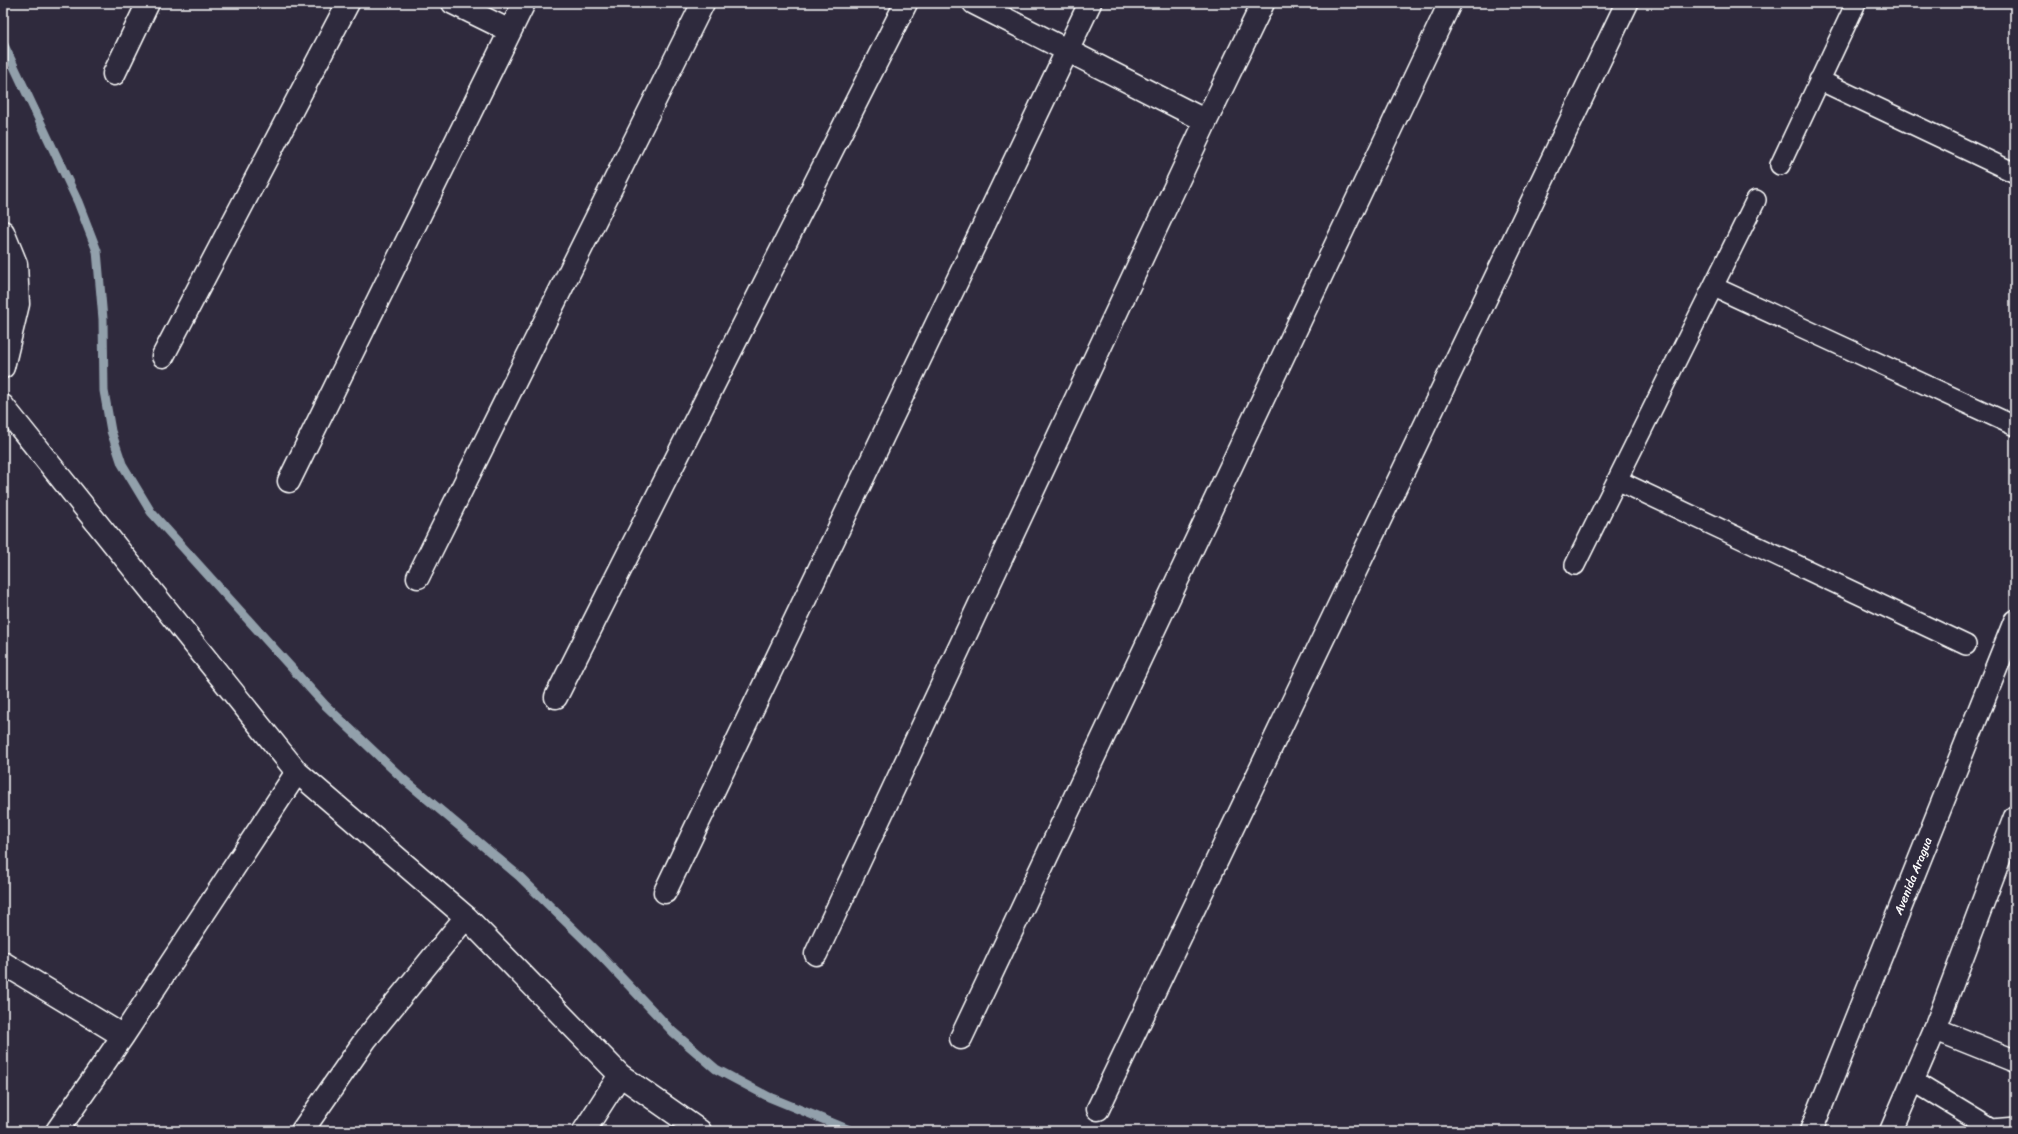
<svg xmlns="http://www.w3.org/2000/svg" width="2018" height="1134" viewBox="0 0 2018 1134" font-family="Sriracha,sans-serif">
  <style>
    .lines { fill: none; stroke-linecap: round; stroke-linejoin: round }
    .stream { stroke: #92a0ab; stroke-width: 9 }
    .lane-casing { stroke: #fff; stroke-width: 22 }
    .street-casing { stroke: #fff; stroke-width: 25 }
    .secondary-casing { stroke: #fff; stroke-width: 25 }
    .lane { stroke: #2f2a3d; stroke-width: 19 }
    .street { stroke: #2f2a3d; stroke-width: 22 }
    .secondary { stroke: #2f2a3d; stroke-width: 22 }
    .labels { text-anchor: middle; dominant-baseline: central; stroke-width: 3; stroke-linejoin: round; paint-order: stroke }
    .street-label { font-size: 12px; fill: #fff; stroke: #2f2a3d }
  </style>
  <rect width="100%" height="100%" fill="#2f2a3d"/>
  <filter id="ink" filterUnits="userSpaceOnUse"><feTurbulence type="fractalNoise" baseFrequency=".025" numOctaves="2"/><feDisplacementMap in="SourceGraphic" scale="8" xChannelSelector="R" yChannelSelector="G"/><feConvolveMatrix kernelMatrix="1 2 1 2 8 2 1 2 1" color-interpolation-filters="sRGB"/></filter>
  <g filter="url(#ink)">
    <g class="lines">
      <path class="stream" d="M3 43 78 202 97 251 103 319 104 391 111 431 122 464 151 512 325 705 402 778 519 876 601 956 673 1032 716 1069 769 1097 852 1131"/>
      <g class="lane-casing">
        <path id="lane" d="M1819 80 2015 173
          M1780 165 1856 3
          M1714 287 2015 426
          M1617 480 1966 645
          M1575 565 1756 200
          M1913 1081 1992 1129 1993 1131
          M1992 1129 2015 1127"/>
      </g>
      <g class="street-casing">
        <path id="street" d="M453 3 510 31
          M974 3 1206 121
          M114 74 148 3
          M3 232 16 264 18 304 3 367
          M163 356 348 3
          M3 406 297 772 466 917 620 1075 700 1131
          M289 481 524 3
          M418 577 703 3
          M556 697 906 3
          M665 892 1090 3
          M816 954 1206 121 1263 3
          M3 963 123 1036
          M1935 1029 2015 1061
          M961 1038 1450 3
          M1098 1109 1627 3
          M57 1131 123 1036 297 772
          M302 1131 366 1039 466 917
          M584 1131 620 1075"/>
      </g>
      <g class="secondary-casing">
        <path id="secondary" d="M1811 1131 2015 621
          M1891 1131 1935 1029 2015 817"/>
      </g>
      <use href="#lane" class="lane"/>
      <use href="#street" class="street"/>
      <use href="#secondary" class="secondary"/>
    </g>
  </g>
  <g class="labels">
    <g class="street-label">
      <text transform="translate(1913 876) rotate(-68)">Avenida Aragua</text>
    </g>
  </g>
  <rect width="2018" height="1134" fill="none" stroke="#2f2a3d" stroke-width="16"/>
  <rect x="8" y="8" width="2002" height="1118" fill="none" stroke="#fff" stroke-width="1.5" filter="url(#ink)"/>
</svg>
